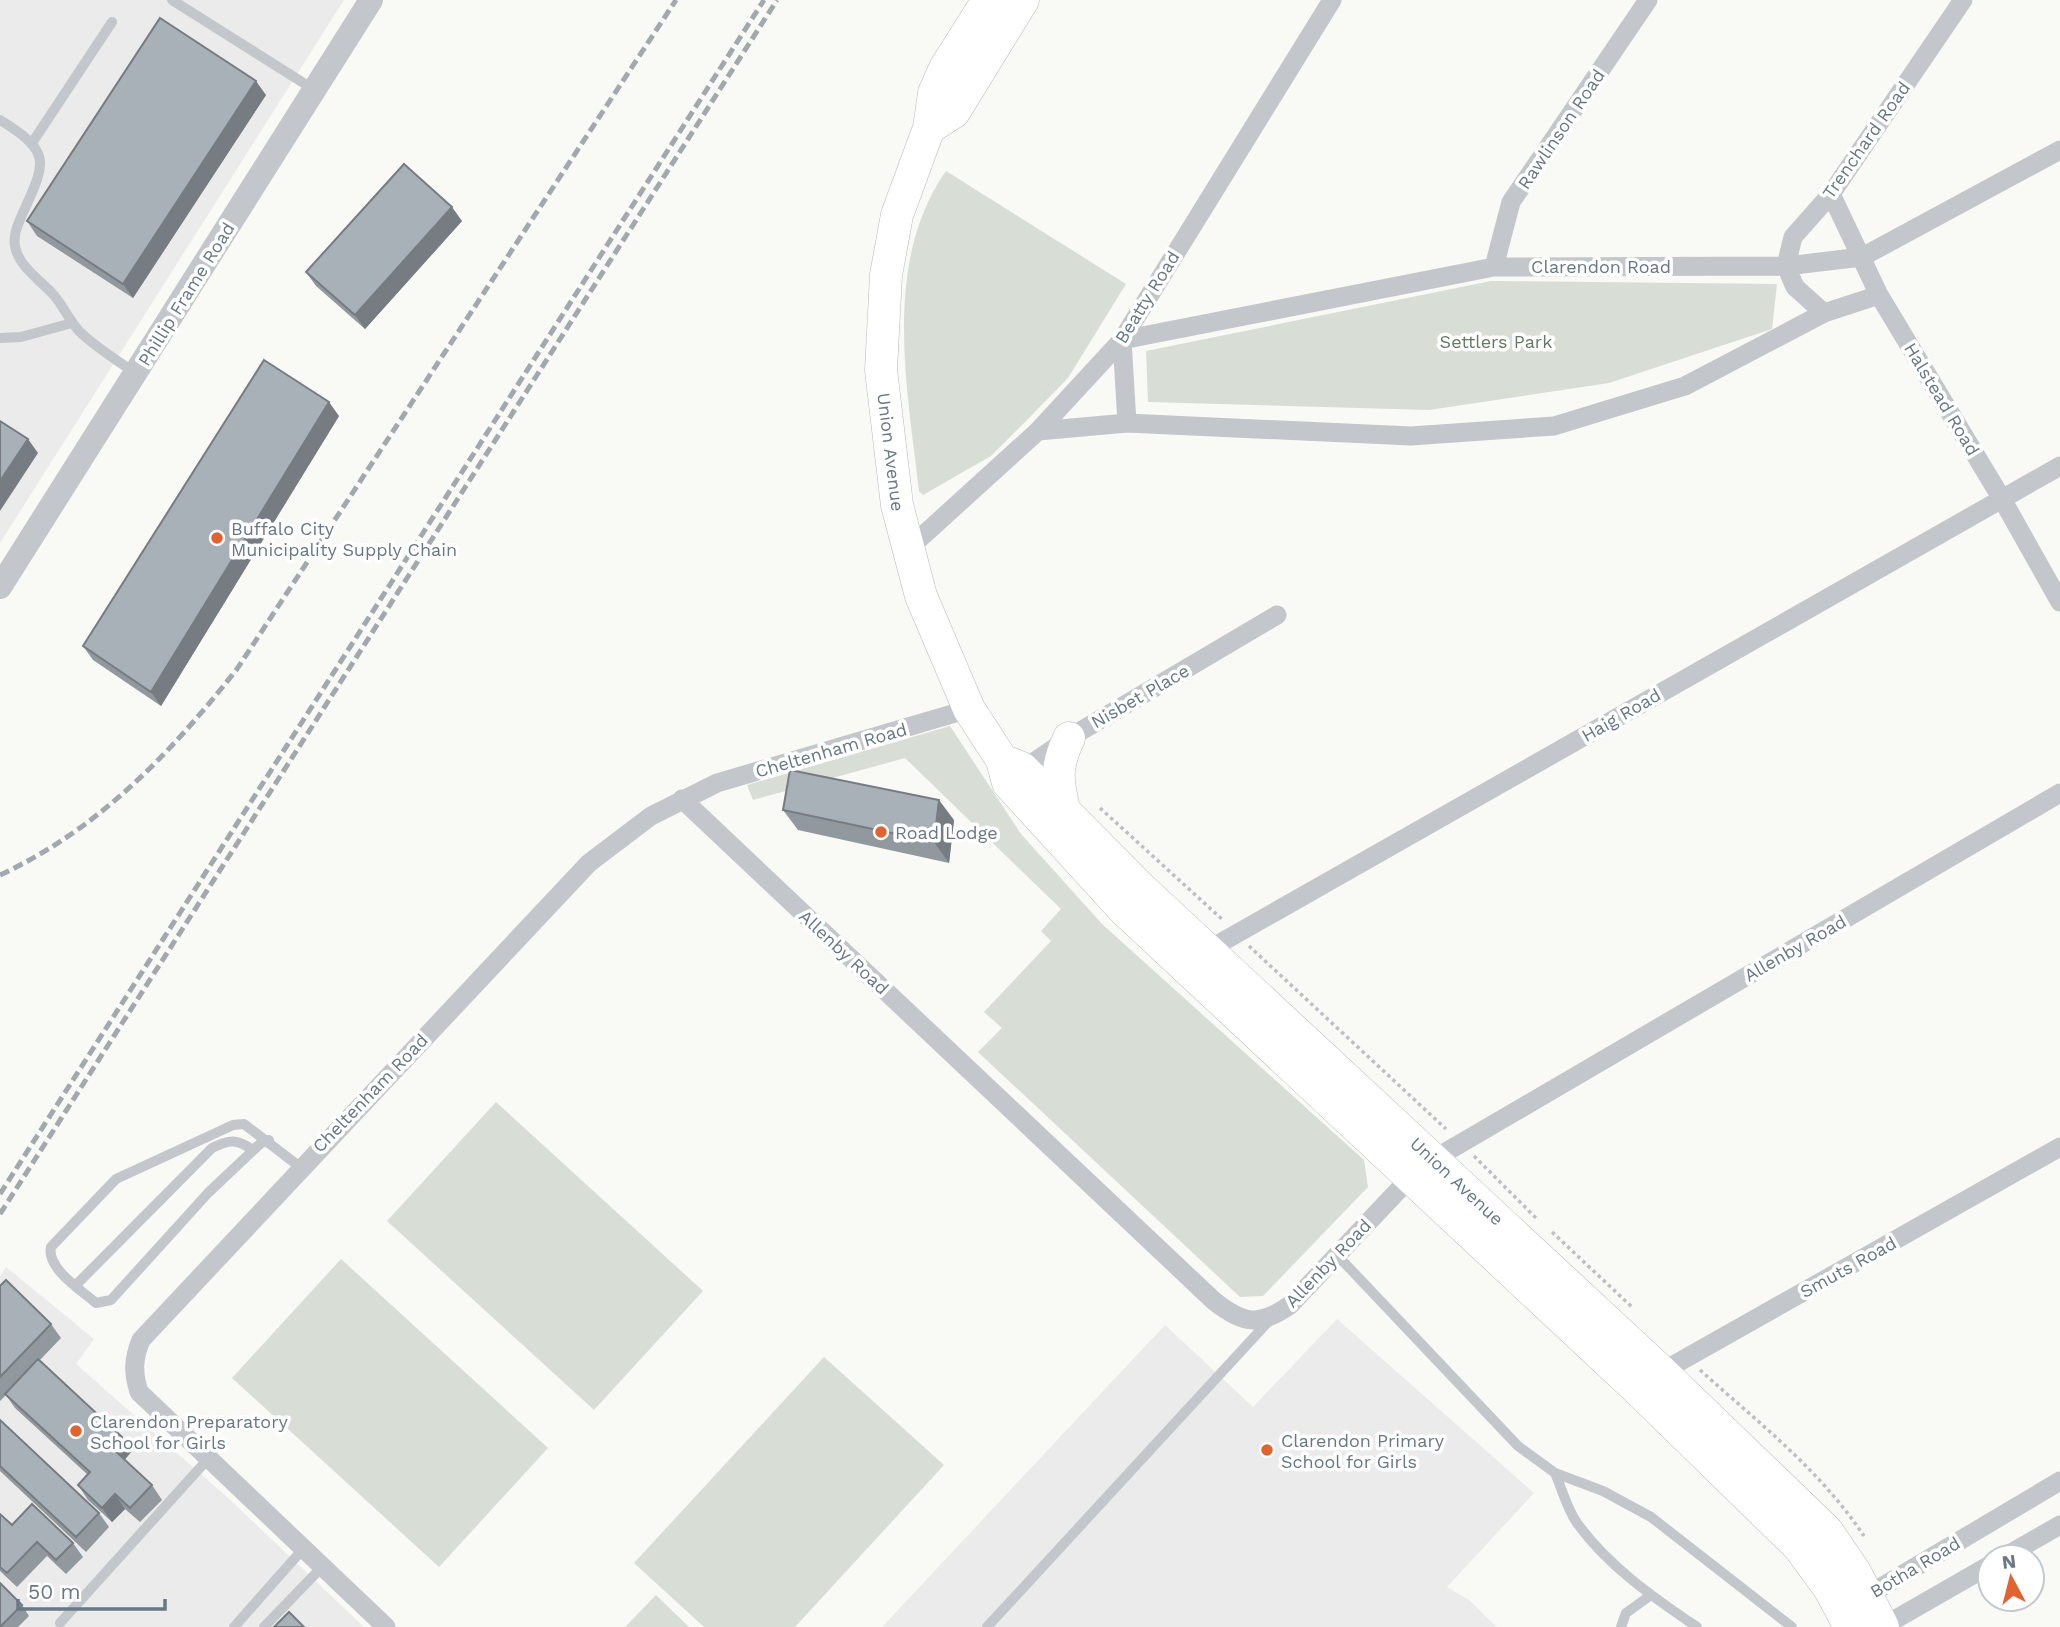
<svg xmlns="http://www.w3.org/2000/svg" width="2060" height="1627" viewBox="0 0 2060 1627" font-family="'Work Sans',sans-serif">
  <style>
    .built { fill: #eaebea }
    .green { fill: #d8ded6 }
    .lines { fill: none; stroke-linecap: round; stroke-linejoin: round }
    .primary-casing { stroke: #b6babe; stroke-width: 33 }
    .path { stroke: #bdbfc2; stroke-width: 3.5; stroke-dasharray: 3.5 3.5; stroke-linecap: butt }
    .service { stroke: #c3c6ca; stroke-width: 10 }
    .minor { stroke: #c3c6ca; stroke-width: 19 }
    .tertiary { stroke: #c3c6ca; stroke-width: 24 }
    .primary { stroke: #fff; stroke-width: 32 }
    .rail { stroke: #a2a8ae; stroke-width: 5; stroke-dasharray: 10 5; stroke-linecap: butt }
    .wall { fill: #91989e }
    .shaded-wall { fill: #767c81 }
    .building { fill: #a9b1b8; stroke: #767c81; stroke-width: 2 }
    .poi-dot { fill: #e06330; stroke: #fff; stroke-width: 2.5 }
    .labels { text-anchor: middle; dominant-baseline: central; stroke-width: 7; stroke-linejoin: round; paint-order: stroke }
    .street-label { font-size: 18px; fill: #697887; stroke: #fff }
    .park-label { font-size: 18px; fill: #667963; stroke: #fff }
    .poi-label { font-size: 18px; fill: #697887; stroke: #fff; text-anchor: start }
  </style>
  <rect width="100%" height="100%" fill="#f9f9f6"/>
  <path class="built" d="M0 0H344L0 543Z
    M6 1267 94 1339 76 1364 228 1498 364 1627H0V1276Z
    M1337 1319 1534 1493 1447 1587 1469 1600 1497 1627H882L1165 1325 1253 1407Z"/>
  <path class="green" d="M946 171 1126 284 1068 378 1028 419 991 456 923 495 919 491C907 387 882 262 946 171Z
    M1491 281 1777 284 1772 329 1609 383 1429 410 1148 402 1146 351Z
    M950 726 1021 834 1102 924 1364 1160 1368 1187 1263 1296 1240 1297 978 1052 1002 1028 984 1012 1051 941 1041 931 1061 909 905 758 753 800 747 785Z
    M496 1102 703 1291 594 1410 387 1221Z
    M341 1259 548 1448 439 1567 232 1378Z
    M824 1357 944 1465 795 1627H704L634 1563Z
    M656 1595 689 1627H625Z"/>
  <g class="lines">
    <g class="primary-casing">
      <path id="primary" d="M988 0 945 68 934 93 929 128 897 215 886 275 881 370 897 505 921 596 969 709 1002 760 1008 783 1123 909 1635 1387 1799 1547 1829 1588 1850 1627
        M929 128 954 112 1023 0
        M1002 760 1022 768 1141 888 1662 1372 1827 1531 1855 1572 1883 1627
        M1065 813C1057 780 1055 768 1069 738"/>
    </g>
    <path class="path" d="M1100 808 1224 921
      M1249 946 1446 1129
      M1474 1156 1538 1220
      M1552 1232 1633 1308
      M1700 1370C1759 1423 1820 1470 1864 1536"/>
    <path class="service" d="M172 0 313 89
      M0 120C54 153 45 163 22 215 18 224 13 235 15 246 18 265 38 279 51 292 62 303 68 319 79 331 95 347 117 360 135 373
      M32 143 112 22
      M0 338 21 337 72 323
      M269 1140 261 1143 208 1193 111 1300 96 1303C81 1290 46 1268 51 1247L116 1179 233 1125 244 1124 300 1167
      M1337 1255 1518 1446 1555 1473 1603 1491 1651 1517 1792 1627
      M76 1285 212 1148C230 1139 237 1139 253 1150
      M1555 1473C1562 1489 1567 1509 1577 1523 1608 1566 1654 1598 1697 1627
      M60 1623 207 1460
      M234 1627 303 1549
      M264 1627 322 1567
      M987 1627 1269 1321
      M1621 1627 1626 1613 1651 1595"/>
    <path class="minor" d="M1831 194 1879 295 2002 499 2060 602
      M1494 267 1511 202 1648 0
      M1824 313 1795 287 1786 266 1793 237 1831 194 1963 0
      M1127 423 1122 340 1494 267 1786 266 1862 257 2060 150
      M1038 431 1127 423 1411 436 1554 426 1685 386 1824 313 1879 295
      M907 550 1038 431 1122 340 1332 0
      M1015 775 1069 738 1277 615
      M682 799 1214 1301C1243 1324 1259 1327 1290 1305L1409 1179 1434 1159 2060 793
      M1201 954 2060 466
      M1656 1375 2060 1147
      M2004 1557 2060 1525
      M1858 1601 2060 1481
      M386 1627 139 1392C133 1373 133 1359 141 1340L589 863 651 816 717 783 969 709
      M1882 1627 1990 1565"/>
    <path class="tertiary" d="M0 587 371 0"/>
    <use href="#primary" class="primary"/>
    <path class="rail" d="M0 875C99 829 170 754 237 669L676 0
      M0 1194 764 0
      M0 1214 777 0"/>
  </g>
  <path class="wall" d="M266 95 133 298 37 236 27 221Z
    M462 221 365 329 316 286 306 272Z
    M339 416 161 706 93 660 83 646Z
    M783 810 954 820 949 863 798 830Z
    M0 1286 51 1324 61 1338 39 1361 122 1437 132 1451 124 1460 152 1485 162 1500 140 1522 125 1509 112 1522 88 1500 78 1485 88 1475 15 1408 6 1395 0 1401Z
    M0 1420 99 1513 109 1527 86 1552 0 1471Z
    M0 1514 12 1525 73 1543 83 1557 66 1574 47 1556 17 1587 0 1571Z
    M22 1605 29 1616 18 1627H0Z"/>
  <path class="shaded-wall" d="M256 81 266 95 133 298 123 284Z
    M452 207 462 221 365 329 355 315Z
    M329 402 339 416 161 706 151 692Z
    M28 439 38 453 0 511V481Z
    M939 800 954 820 949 863 934 842Z
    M122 1437 132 1451 122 1463 112 1448Z
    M115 1494 125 1509 112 1522 102 1508Z"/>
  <path class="building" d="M160 18 256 81 123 284 27 221Z
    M404 164 452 207 355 315 306 272Z
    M264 360 329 402 151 692 83 646Z
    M0 421 28 439 0 481Z
    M790 770 939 800 934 842 783 810Z
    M6 1280 51 1324 0 1377V1286Z
    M38 1359 122 1437 112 1448 152 1485 130 1508 115 1494 102 1508 78 1485 90 1472 5 1394Z
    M0 1420 99 1513 76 1537 0 1466Z
    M32 1504 73 1543 56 1560 37 1542 7 1573 0 1567V1514L12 1525Z
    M0 1583 22 1605 0 1627Z
    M289 1612 304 1627H274Z"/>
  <g class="poi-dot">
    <circle cx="217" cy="538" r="7"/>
    <circle cx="881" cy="832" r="7"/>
    <circle cx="76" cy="1431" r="7"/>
    <circle cx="1267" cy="1450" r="7"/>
  </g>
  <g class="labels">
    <g class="street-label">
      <text transform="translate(1561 129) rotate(-56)">Rawlinson Road</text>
      <text transform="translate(1866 140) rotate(-55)">Trenchard Road</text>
      <text x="1601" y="266">Clarendon Road</text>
      <text transform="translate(186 294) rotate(-58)">Phillip Frame Road</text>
      <text transform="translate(1147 297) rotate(-58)">Beatty Road</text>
      <text transform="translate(1942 399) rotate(59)">Halstead Road</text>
      <text transform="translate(891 452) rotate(83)">Union Avenue</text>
      <text transform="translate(1140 696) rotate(-30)">Nisbet Place</text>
      <text transform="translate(1621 715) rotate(-30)">Haig Road</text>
      <text transform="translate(831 750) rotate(-16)">Cheltenham Road</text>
      <text transform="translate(1795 948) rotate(-30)">Allenby Road</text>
      <text transform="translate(844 952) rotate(43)">Allenby Road</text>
      <text transform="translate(370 1093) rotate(-46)">Cheltenham Road</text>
      <text transform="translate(1457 1181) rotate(43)">Union Avenue</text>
      <text transform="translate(1328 1263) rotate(-46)">Allenby Road</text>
      <text transform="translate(1848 1267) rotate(-29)">Smuts Road</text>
      <text transform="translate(1915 1567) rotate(-31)">Botha Road</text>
    </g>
    <g class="park-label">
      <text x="1496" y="341">Settlers Park</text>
    </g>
    <g class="poi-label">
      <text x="231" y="528">Buffalo City<tspan x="231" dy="21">Municipality Supply Chain</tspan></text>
      <text x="895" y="832">Road Lodge</text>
      <text x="90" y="1421">Clarendon Preparatory<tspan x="90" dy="21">School for Girls</tspan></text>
      <text x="1281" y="1440">Clarendon Primary<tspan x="1281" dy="21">School for Girls</tspan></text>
    </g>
  </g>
  <g transform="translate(2011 1578) rotate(353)"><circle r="33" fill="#ffffff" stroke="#c3c9cf" stroke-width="2"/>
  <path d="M0-5L12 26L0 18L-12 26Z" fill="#e06330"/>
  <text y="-10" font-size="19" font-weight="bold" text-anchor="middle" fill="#697887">N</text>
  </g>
  <path d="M18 1599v10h147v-10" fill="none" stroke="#697887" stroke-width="3.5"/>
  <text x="28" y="1599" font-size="21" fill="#697887" stroke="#ffffff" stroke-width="5" paint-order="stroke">50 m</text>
</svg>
